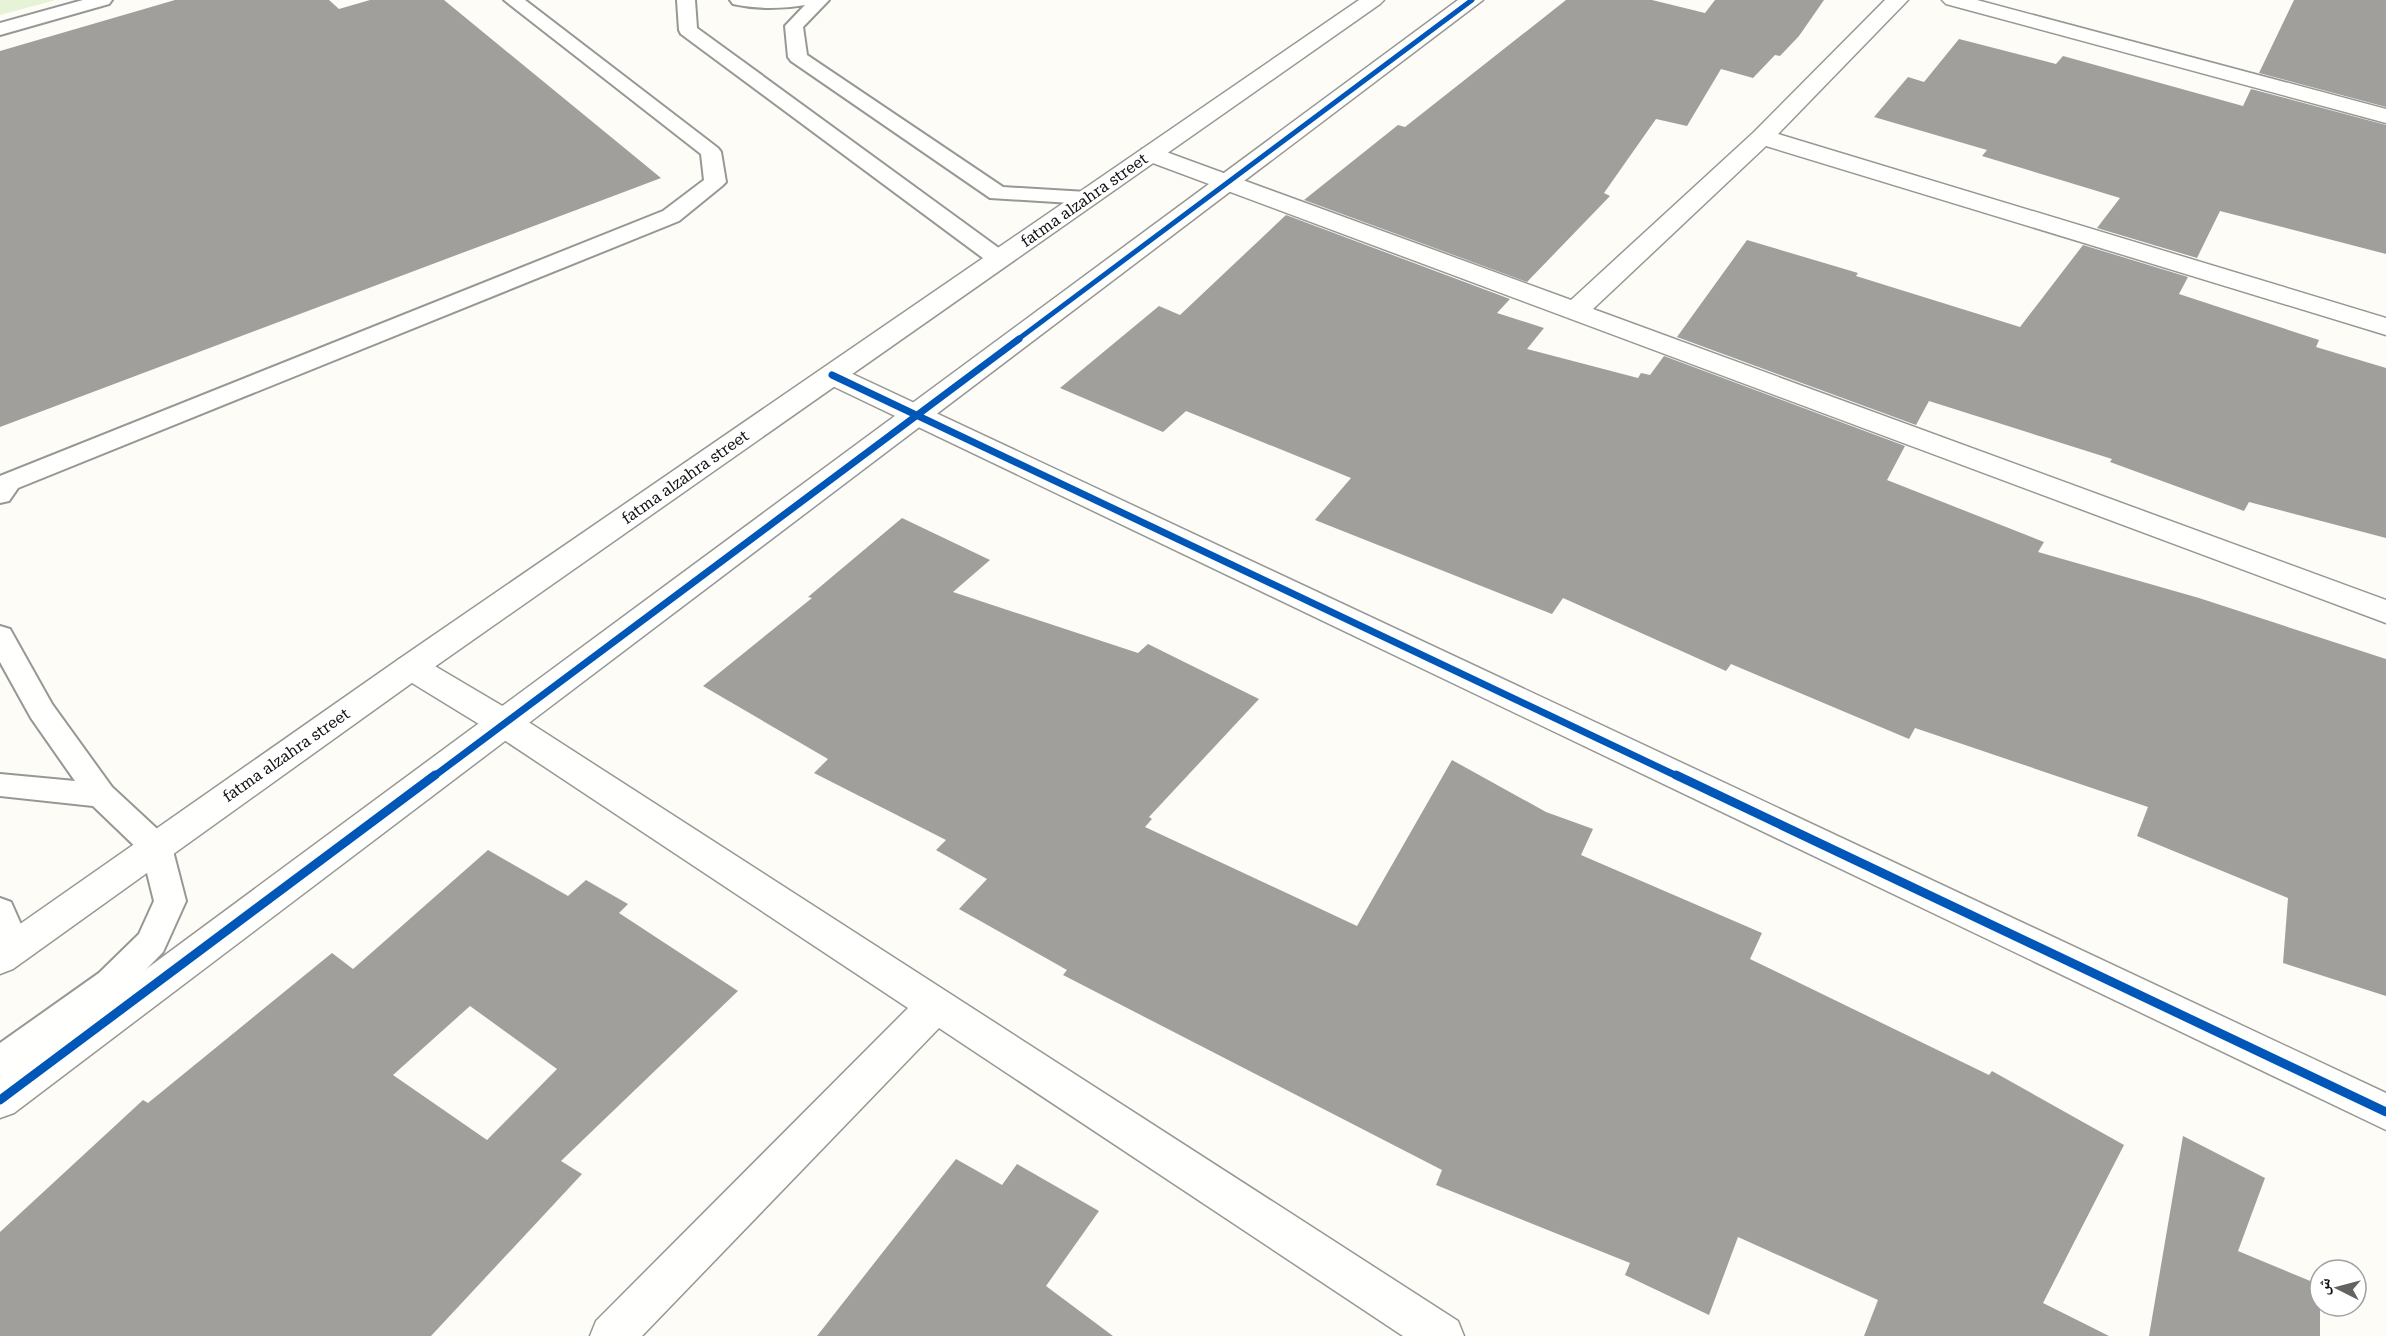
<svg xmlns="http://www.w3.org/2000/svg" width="2386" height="1336" viewBox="0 0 2386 1336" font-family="'Roboto Serif','Noto Naskh Arabic',serif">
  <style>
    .green { fill: #e7f3d7 }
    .building { fill: #a19f9c; fill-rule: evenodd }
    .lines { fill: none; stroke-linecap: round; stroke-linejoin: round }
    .service-casing { stroke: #979795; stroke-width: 4 }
    .minor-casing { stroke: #979795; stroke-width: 3 }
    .tertiary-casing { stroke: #979795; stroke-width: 3 }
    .service { fill: #fffffe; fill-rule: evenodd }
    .minor { fill: #fffffe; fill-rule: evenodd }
    .tertiary { fill: #fffffe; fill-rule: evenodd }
    .cycleway-far2-casing { stroke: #fff; stroke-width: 8 }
    .cycleway-far1-casing { stroke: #fff; stroke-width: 10 }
    .cycleway-casing { stroke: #fff; stroke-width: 13 }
    .cycleway-far2 { stroke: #0057b8; stroke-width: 5 }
    .cycleway-far1 { stroke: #0057b8; stroke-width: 7 }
    .cycleway { stroke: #0057b8; stroke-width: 9 }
    .labels { text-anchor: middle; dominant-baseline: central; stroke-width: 6; stroke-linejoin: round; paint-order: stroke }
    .street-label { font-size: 16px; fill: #111; stroke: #fff }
  </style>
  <rect width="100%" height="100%" fill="#fdfcf7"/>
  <path class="green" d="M0 0H56L0 15Z"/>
  <path class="building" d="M175 0H329L339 9 370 0H444L661 178 0 427V51Z
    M1566 0H1652L1705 13 1715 0H1824L1799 36 1780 56 1775 55 1753 78 1721 69 1687 126 1656 119 1604 193 1610 196 1527 282 1304 200 1398 125 1405 127Z
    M2294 0H2386V107L2259 73Z
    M1959 39 2056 64 2063 56 2243 106 2251 89 2386 125V254L2220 211 2197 258 2097 228 2120 198 1982 156 1987 150 1874 117 1908 77 1924 82Z
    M1286 215 1510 299 1497 313 1544 328 1527 349 1638 378 1641 373 1650 375 1664 356 1905 446 1887 480 2044 542 2038 552 2199 598 2386 659V996L2283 963 2288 898 2137 836 2148 807 1915 728 1909 739 1731 664 1726 671 1563 598 1552 614 1315 520 1351 478 1186 411 1163 432 1060 388 1159 306 1180 315Z
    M1747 240 1858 273 1856 276 2020 327 2083 245 2188 277 2179 294 2319 340 2316 347 2386 368V538L2249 502 2244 511 2110 462 2112 459 1929 401 1916 425 1677 337Z
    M902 518 990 560 953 592 1138 653 1148 644 1259 699 1149 817 1152 819 1145 827 1357 926 1452 760 1546 812 1593 829 1581 855 1762 933 1750 959 1989 1075 1992 1071 2124 1145 2043 1303 2109 1336H1864L1878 1300 1738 1237 1709 1315 1625 1275 1630 1263 1436 1185 1442 1170 1063 975 1067 970 959 909 987 879 936 850 946 840 814 773 828 759 703 686 812 598 808 597Z
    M488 850 568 896 586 880 628 904 619 913 738 991 561 1161 582 1174 431 1336H0V1232L143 1100 148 1103 332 953 353 969ZM470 1006 557 1069 487 1140 393 1075Z
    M2183 1136 2265 1178 2238 1251 2320 1285V1336H2149Z
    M956 1159 1002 1185 1017 1164 1099 1211 1046 1286 1113 1336H817Z"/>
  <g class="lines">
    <g class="service-casing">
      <path id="service" d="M83 0H112L109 4 0 35V23Z
        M504 0H525L718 148 721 152 726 182 722 186 679 221 18 488 9 501 0 503V476L663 211 704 180 701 154Z
        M677 0H695L697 28 1007 254 1010 259 1007 264 999 266 991 264 681 34 679 30Z
        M730 0H829L803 27 807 55 1003 187 1087 192 1095 193 1098 198 1095 203 1087 204 990 198 791 61 788 57 785 26 805 5C782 9 755 9 733 4Z
        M0 626 10 629 52 704 112 787 167 838 172 847 186 901 163 952 123 993 12 1072 0 1077V1043L99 973 139 934 154 901 142 853 93 806 0 796V774L75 781 31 718 0 662Z
        M0 898 11 902 31 947 27 956 15 960 3 956 0 950Z"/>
    </g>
    <g class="minor-casing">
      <path id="minor" d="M1885 0H1908L1778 134 2386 318V335L1766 146 1593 309 2386 600V623L1142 159 1138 154 1142 149 1150 147 1158 149 1571 300 1754 132Z
        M1942 0H1977L2386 109V123L1946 4Z
        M832 367 842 369 2386 1093V1130L822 381 818 375 822 369Z
        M411 655 423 659 516 714 1458 1321 1464 1336H1403L939 1028 642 1336H590L596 1321 908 1008 492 732 399 675 395 667 399 659Z"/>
    </g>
    <g class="tertiary-casing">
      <path id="tertiary" d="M1359 0H1384L1380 4 423 675 13 969 0 974V938L399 659Z
        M1458 0H1483L14 1113 0 1118V1077Z"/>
    </g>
    <use href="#service" class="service"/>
    <use href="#minor" class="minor"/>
    <use href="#tertiary" class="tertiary"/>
    <g class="cycleway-far2-casing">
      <path id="cycleway-far2" d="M1017 340 1472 0"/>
    </g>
    <g class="cycleway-far1-casing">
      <path id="cycleway-far1" d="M832 375 1679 777
        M433 777 1019 339"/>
    </g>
    <g class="cycleway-casing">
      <path id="cycleway" d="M1676 775 2386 1112
        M0 1100 435 775"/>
    </g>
    <use href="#cycleway-far2" class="cycleway-far2"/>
    <use href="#cycleway-far1" class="cycleway-far1"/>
    <use href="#cycleway" class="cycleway"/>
  </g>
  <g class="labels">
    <g class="street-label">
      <text transform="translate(1084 200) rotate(-35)">fatma alzahra street</text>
      <text transform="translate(685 477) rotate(-35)">fatma alzahra street</text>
      <text transform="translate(286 755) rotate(-35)">fatma alzahra street</text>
    </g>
  </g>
  <g transform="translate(2338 1288) rotate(276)"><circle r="28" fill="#ffffff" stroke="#a0a0a0" stroke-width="1.5"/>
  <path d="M0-4.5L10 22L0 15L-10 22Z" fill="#646362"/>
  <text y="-9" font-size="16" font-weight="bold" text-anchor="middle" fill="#111111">ش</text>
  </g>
</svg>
